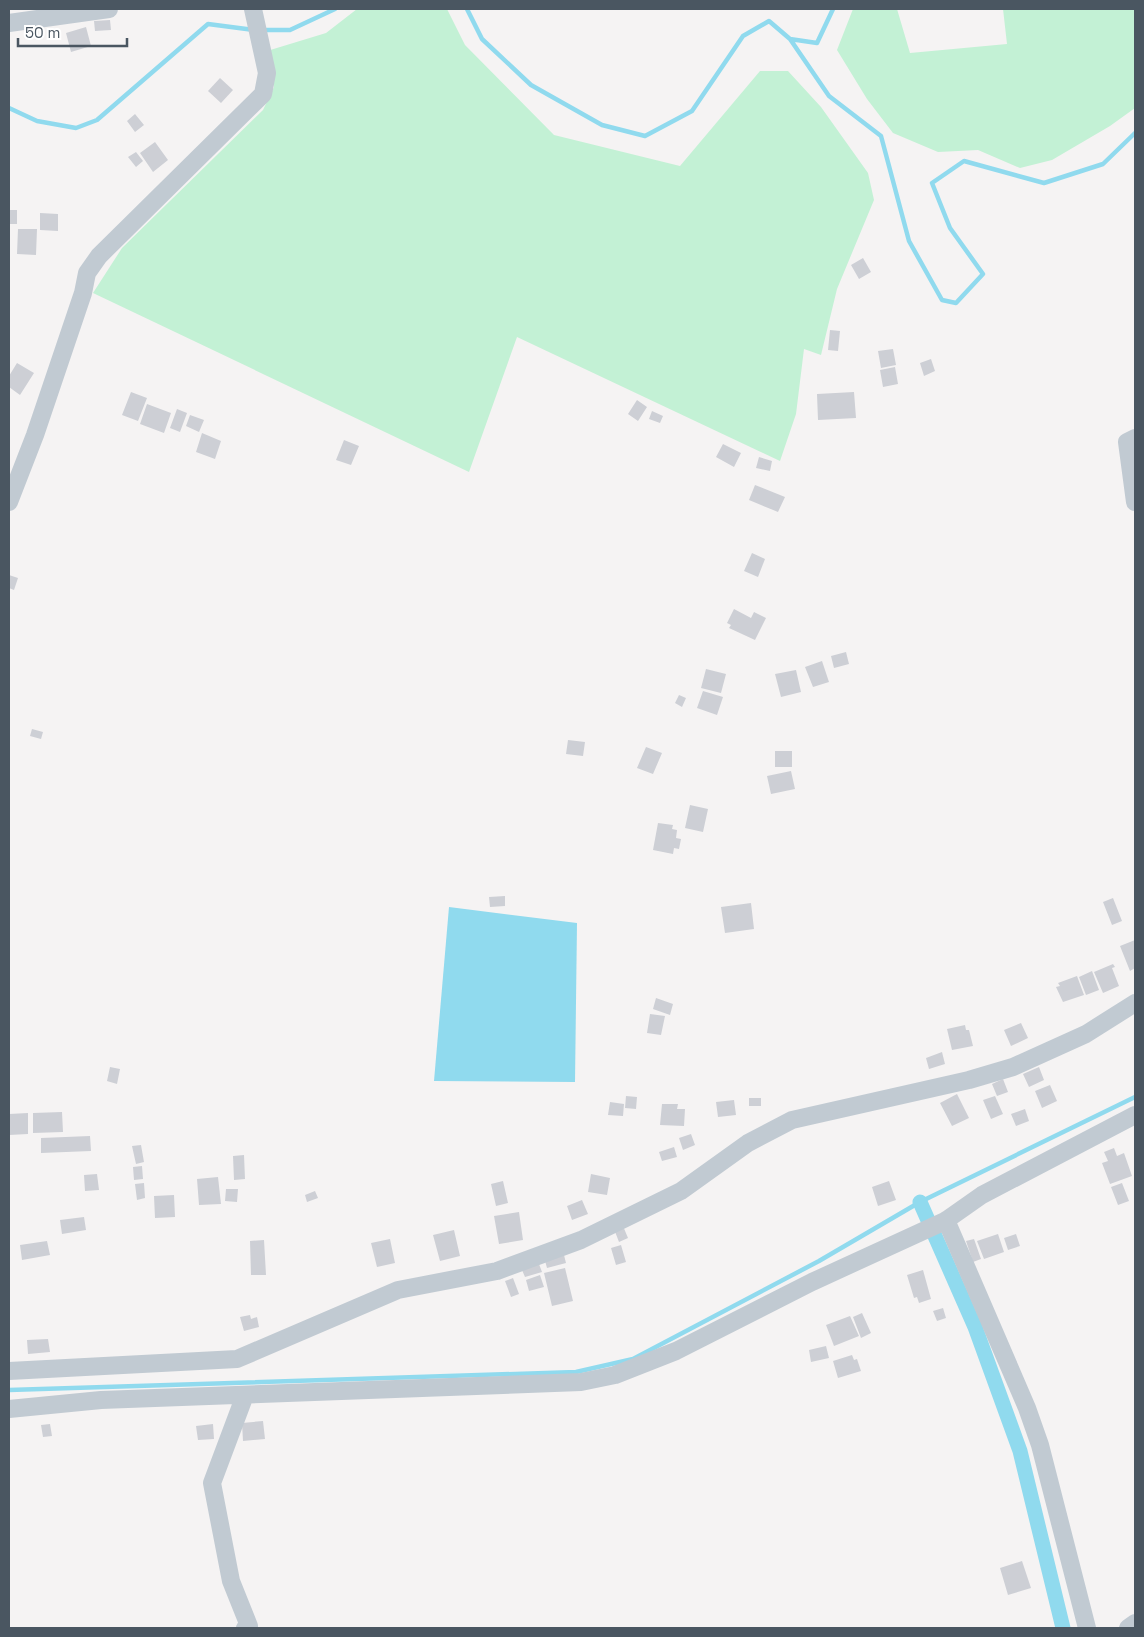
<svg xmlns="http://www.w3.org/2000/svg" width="1144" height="1637" viewBox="0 0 1144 1637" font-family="'Space Grotesk',sans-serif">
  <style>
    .green { fill: #c3f1d5 }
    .water { fill: #90daee }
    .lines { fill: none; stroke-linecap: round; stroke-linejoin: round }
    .stream { stroke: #90daee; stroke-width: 4.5 }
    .canal { stroke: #90daee; stroke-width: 15 }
    .building { fill: #cdcfd5 }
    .minor { stroke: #c1cad2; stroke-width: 18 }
  </style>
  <rect width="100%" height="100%" fill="#f5f3f3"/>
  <path class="green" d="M357 9H447L465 45 554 135 680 166 760 71H788L821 107 868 173 874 200 837 289 821 355 804 349 796 414 780 461 517 337 469 472 93 293 122 248 263 110 274 87 267 51 326 33Z
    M853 9H897L910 53 1007 44 1003 9H1135V108L1110 126 1052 160 1020 168 978 150 938 152 893 133 867 99 837 50Z"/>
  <path class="water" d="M449 907 577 923 575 1082 434 1081Z"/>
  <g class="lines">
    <path class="stream" d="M467 9 482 39 531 85 602 125 645 136 692 111 743 36 769 21 790 39 829 96 881 136 909 241 942 300 956 303 983 274 950 228 932 183 964 161 1044 183 1103 164 1135 133
      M262 30H290L335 9
      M790 39 817 43 833 9
      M9 108 37 121 76 128 97 120 208 24 254 30
      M9 1390 576 1372 633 1359 819 1261 920 1202 1135 1097"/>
    <path class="canal" d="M920 1202 975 1327 1020 1451 1063 1628"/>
  </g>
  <path class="building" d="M110 20 111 30 95 31 94 21Z
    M86 27 91 46 71 52 66 33Z
    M220 78 233 90 221 103 208 91Z
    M135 114 144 125 135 132 127 121Z
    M155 142 168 160 153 172 140 153Z
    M136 152 143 161 136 167 128 157Z
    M9 210H17V224H9Z
    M40 213 58 214V231L40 230Z
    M18 229H37L36 255 17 254Z
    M863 258 871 272 859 279 851 265Z
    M830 330 840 331 838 351 828 350Z
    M893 349 896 365 881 368 878 351Z
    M931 359 935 371 924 376 920 363Z
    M17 363 34 373 20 395 9 387V376Z
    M895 367 898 384 883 387 880 370Z
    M131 392 147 398 138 421 122 415Z
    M854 392 856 418 818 420 817 394Z
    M637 400 647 407 638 421 628 414Z
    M147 404 171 413 164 433 140 424Z
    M177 409 187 413 180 432 170 428Z
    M652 411 663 416 660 423 649 419Z
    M190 415 204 420 199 432 186 426Z
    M202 433 221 441 215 459 196 452Z
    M344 440 359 446 351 465 336 460Z
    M723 444 741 453 734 467 716 457Z
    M759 457 772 461 770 471 756 468Z
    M755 485 785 497 778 512 749 500Z
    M752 553 765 559 758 577 744 571Z
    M9 575 18 578 14 590 9 588Z
    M734 609 751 618 754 612 766 618 755 640 729 628 731 625 727 623Z
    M846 652 849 664 834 668 831 656Z
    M822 661 829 682 813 687 805 667Z
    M706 669 726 674 721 693 701 688Z
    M796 670 801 692 781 697 775 674Z
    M703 691 723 697 717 715 697 708Z
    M679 695 686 698 682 707 675 703Z
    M32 729 43 732 41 739 30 736Z
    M568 740 585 742 583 756 566 754Z
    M646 747 662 753 653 774 637 768Z
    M775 751H792V767H775Z
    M791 771 795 789 771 794 767 776Z
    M690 805 708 809 703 832 685 828Z
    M658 823 673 825 672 829 677 830 676 838 681 839 679 849 674 848 673 854 653 850Z
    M505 896V906L490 907 489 897Z
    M1113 898 1122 921 1112 925 1103 902Z
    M751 903 754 929 725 933 721 907Z
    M1135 940V968L1130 971 1120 946Z
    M1113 964 1115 967 1112 968 1119 986 1103 993 1094 972Z
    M1092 971 1099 990 1086 995 1079 977Z
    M1077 976 1084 995 1063 1002 1056 987 1060 986 1058 983Z
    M656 998 673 1004 670 1015 653 1009Z
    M650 1014 665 1016 661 1035 647 1033Z
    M1021 1023 1028 1038 1011 1046 1004 1030Z
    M965 1025 966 1030H969L973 1046 952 1050 947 1029Z
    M942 1052 945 1064 929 1069 926 1058Z
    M110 1067 120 1069 117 1084 107 1081Z
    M1039 1067 1044 1080 1029 1087 1023 1074Z
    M1003 1079 1008 1092 997 1096 992 1084Z
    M1050 1085 1057 1101 1042 1108 1035 1091Z
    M957 1094 969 1118 952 1126 940 1103Z
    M626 1096 637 1097 636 1109 625 1108Z
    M995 1096 1003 1114 991 1119 983 1100Z
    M749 1098H761V1106H749Z
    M734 1100 736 1115 718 1117 716 1102Z
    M610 1102 624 1104 623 1116 608 1115Z
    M662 1104H678L677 1109H685L684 1126 660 1125Z
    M1025 1109 1029 1121 1016 1126 1011 1114Z
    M62 1112 63 1132 33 1133V1113Z
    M28 1113V1134L9 1135V1114Z
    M691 1134 695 1145 683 1150 679 1138Z
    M90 1136 91 1151 41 1153V1138Z
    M141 1145 144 1162 136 1164 132 1146Z
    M674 1147 677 1157 662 1161 659 1152Z
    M1114 1148 1117 1156 1124 1153 1132 1176 1110 1184 1102 1163 1108 1161 1104 1152Z
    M244 1155 245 1179 234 1180 233 1156Z
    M142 1166 143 1179 134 1180 133 1167Z
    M97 1174 99 1190 85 1191 84 1175Z
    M591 1174 610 1178 607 1195 588 1192Z
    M218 1177 221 1204 199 1205 197 1179Z
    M503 1181 508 1203 496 1206 491 1184Z
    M889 1181 896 1200 878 1206 872 1187Z
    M144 1183 145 1198 137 1200 135 1184Z
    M1122 1183 1129 1201 1118 1205 1111 1187Z
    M226 1189H238L237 1202 225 1201Z
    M315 1191 318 1198 307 1202 305 1195Z
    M174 1195 175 1217 155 1218 154 1196Z
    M582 1200 588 1214 572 1220 567 1206Z
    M519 1212 523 1240 499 1244 494 1216Z
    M84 1217 86 1230 62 1234 60 1220Z
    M623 1226 628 1238 619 1242 614 1229Z
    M454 1230 460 1256 440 1261 433 1235Z
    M998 1234 1004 1252 984 1259 977 1241Z
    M1016 1234 1020 1246 1008 1250 1004 1238Z
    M390 1239 395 1263 377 1267 371 1243Z
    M974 1239 981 1259 973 1262 966 1241Z
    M264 1240 266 1275H251L250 1241Z
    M47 1241 50 1255 22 1260 20 1245Z
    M621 1245 626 1262 616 1265 611 1248Z
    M563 1251 566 1263 547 1268 544 1257Z
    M539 1264 542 1272 525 1277 522 1270Z
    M565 1268 573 1301 552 1306 544 1273Z
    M923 1270 931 1299 919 1303 917 1297 914 1298 907 1275Z
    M540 1275 544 1287 529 1291 526 1280Z
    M513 1278 519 1294 511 1297 505 1281Z
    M943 1308 946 1318 937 1321 933 1311Z
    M862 1313 871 1333 861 1338 853 1317Z
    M250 1315 251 1319 257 1317 259 1327 244 1331 240 1317Z
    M850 1316 859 1336 834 1346 826 1325Z
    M48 1339 50 1352 28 1354 27 1340Z
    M826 1346 829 1358 811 1362 809 1350Z
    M852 1355 854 1360 857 1359 861 1371 838 1378 833 1361Z
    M263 1421 265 1439 243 1441 242 1423Z
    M50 1424 52 1436 43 1437 41 1425Z
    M213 1424 214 1439 198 1440 196 1426Z
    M1022 1561 1031 1588 1008 1595 1000 1568Z"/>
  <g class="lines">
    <path class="minor" d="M9 23 109 9
      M1135 438 1127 442 1135 502
      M9 502 35 435 83 293 87 273 99 256 263 94 267 73 253 9
      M946 1220 1027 1408 1040 1445 1087 1628
      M9 1371 237 1359 398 1290 497 1271 581 1240 681 1191 748 1143 792 1120 969 1080 1013 1067 1086 1034 1135 1003
      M245 1395 212 1483 231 1581 249 1626 245 1628
      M9 1409 101 1400 581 1382 615 1375 676 1351 812 1282 945 1221 982 1195 1135 1115
      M1128 1628 1135 1623"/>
  </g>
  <rect width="1144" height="1637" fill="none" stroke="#4a5661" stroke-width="20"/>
  <path d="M18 38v8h109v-8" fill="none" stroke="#4a5661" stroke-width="2.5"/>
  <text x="25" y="38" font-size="15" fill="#4a5661" stroke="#ffffff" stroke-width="4" paint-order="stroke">50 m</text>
</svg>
